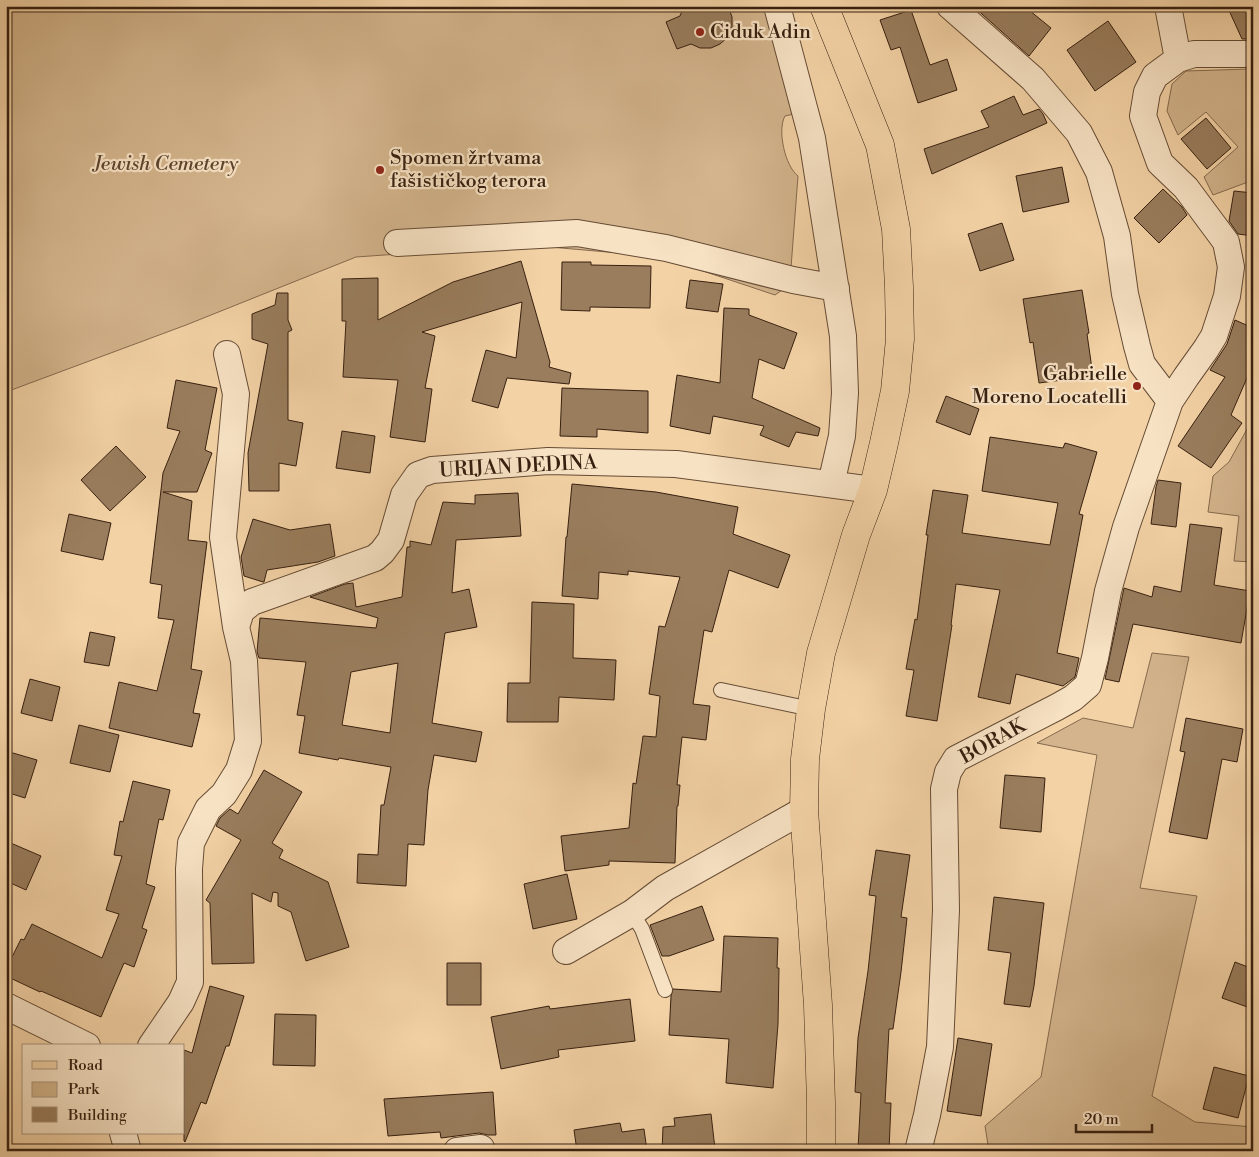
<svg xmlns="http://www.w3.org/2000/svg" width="1259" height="1157" viewBox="0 0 1259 1157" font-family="'Libre Bodoni',serif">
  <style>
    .green { fill: #d3b48c; stroke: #856a4e }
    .building { fill: #997d5d; stroke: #372010; fill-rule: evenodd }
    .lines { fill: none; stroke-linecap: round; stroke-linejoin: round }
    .service-casing { stroke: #664c35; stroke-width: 16 }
    .minor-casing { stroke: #664c35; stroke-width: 28 }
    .primary-casing { stroke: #372010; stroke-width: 29 }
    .service { stroke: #f7e2c4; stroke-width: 14 }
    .minor { stroke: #f7e2c4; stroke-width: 26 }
    .primary { stroke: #f3d2a5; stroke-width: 28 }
    .poi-dot { fill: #8f2418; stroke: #f7e2c4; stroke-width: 2 }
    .labels { text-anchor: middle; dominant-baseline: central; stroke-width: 4.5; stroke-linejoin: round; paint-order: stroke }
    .poi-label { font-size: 20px; fill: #372010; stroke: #f7e2c4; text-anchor: start }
    .park-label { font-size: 20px; font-style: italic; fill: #5e452f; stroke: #f7e2c4 }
    .street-label { font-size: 20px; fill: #372010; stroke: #f7e2c4 }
  </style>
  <rect width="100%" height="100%" fill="#f3d2a5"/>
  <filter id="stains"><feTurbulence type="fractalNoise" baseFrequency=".004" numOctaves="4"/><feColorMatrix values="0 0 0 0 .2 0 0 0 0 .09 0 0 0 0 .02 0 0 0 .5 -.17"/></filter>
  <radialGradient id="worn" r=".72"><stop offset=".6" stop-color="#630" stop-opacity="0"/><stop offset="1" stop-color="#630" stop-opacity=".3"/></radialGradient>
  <path class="green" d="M6 6H768L794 114 785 116C777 130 785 166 798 176L790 281 785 288 775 295 658 256H653L527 245 356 257 186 325 6 392Z
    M1249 69 1253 70V158L1248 182 1213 195 1204 177 1238 147 1206 112 1178 135 1167 111 1172 84 1186 71Z
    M1253 397V562L1234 561 1239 516 1208 512 1213 476 1229 462 1252 420Z
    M1152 653 1189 657 1140 888 1197 896 1152 1096 1195 1122 1253 1127V1151H989L985 1126 1041 1077 1097 755 1037 743 1083 718 1133 728Z"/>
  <path class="building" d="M684 6H728L732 17V28L728 37 720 44 711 48H700L691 44 677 49 666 22 680 16Z
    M973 6H1024L1051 28 1029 56Z
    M1227 6H1253V39H1242Z
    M911 10 930 65 947 59 957 90 918 103 900 47 891 50 880 20Z
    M1108 21 1136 62 1095 91 1067 50Z
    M1014 96 1023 115 1039 109 1043 114 1047 123 932 174 924 149 989 127 981 111Z
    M1206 118 1231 148 1207 169 1181 139Z
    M1062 167 1069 202 1023 212 1016 176Z
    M1163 189 1182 207 1187 215 1159 243 1134 218Z
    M1234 191 1253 193V236L1238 234 1229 221Z
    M1002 223 1014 260 980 271 968 234Z
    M521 261 550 362 549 367 571 373 569 384 507 378 498 408 472 401 486 350 516 358 522 302 422 332 435 336 425 388 432 389 425 442 390 437 398 380 343 377 346 321H342V279L378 278V320L453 282Z
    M562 262H591V265L651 266 650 308 590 307V311L561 310Z
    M690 280 723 284 718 312 686 308Z
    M1082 290 1089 333 1087 334 1093 376 1039 383 1033 342 1030 343 1023 299Z
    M277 293H288V320L292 330 288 332V420L303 423 296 466 279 463V491H249L248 453 268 344 252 339V314L275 305Z
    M724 308 749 309V315L797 333 784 369 759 359 752 398 820 428 818 436 796 432 789 447 760 435 764 426 713 416 710 434 670 426 677 375 720 383Z
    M1235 320 1253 328V364L1231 415 1242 423 1211 468 1178 446 1225 377 1210 370 1227 344Z
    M176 380 217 388 205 450 212 453 197 492H163L192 501 188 540 207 542 191 669 202 671 193 713 200 714 192 747 109 728 119 682 157 691 174 620 158 618 162 585 150 583 163 473 180 431 167 428Z
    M562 388 648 391V433L597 429V437L560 436Z
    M946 396 979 409 970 435 936 422Z
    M342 431 375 436 370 473 336 468Z
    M990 437 1063 448 1065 443 1097 452 1079 514 1083 515 1057 653 1079 658 1075 677 1063 686 1016 674 1010 704 978 697 1000 590 956 584 951 625H952L937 721 906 716 914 670 906 669 915 619 917 620 928 535H926L933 490 968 495 962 533 1050 545 1058 503 982 491Z
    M116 446 146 477 110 511 81 480Z
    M1158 480 1181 483 1176 527 1151 524 1156 487Z
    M572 484 656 492 738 507 733 534 790 555 778 588 729 570 712 632 704 630 693 704 710 706 706 740 682 737 677 785H680L678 806H677L675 863 609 861V865L565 871 561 836 629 828 633 783 636 784 643 736 656 737 660 696 649 694 659 626 665 627 680 577 628 571V575L599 572 598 599 562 596 566 537H567Z
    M518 493 521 536 456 540 452 593 469 589 477 627 445 633 432 723 482 732 476 762 434 755 428 790 424 845 408 844 406 886 357 883 358 854 378 855 381 805H384L391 767 339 758 338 760 299 753 305 716 297 715 306 662 259 658 257 652 260 618 376 628 378 618 310 597 345 584 353 583 356 607 402 597 407 547H410V541L431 545 443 502 475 504V495ZM398 663 390 733 342 725 351 672Z
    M69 514 111 523 103 560 61 551Z
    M253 519 290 530 330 524 335 556 318 562 267 570 264 582H263L244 576 241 557Z
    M1190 524 1222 528 1214 585 1250 591 1241 643 1133 624 1119 682 1105 679 1124 588 1152 597 1154 586 1181 592Z
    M532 602 574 604 573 658 616 660 614 700 559 697 558 722H507L508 683H530Z
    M90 632 115 637 109 666 84 662Z
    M30 679 60 687 52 721 21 713Z
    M1186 718 1243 729 1237 762 1222 759 1207 839 1169 832 1185 752 1180 751Z
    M79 725 119 735 110 772 70 763Z
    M6 751 37 760 25 798 6 792Z
    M264 770 302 792 272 843 283 850 279 858 328 882 349 947 306 961 291 912 278 906V893L273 892 271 902 252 893 254 963 212 964 210 903 206 900 241 840 216 826 220 818 230 809 238 814Z
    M1005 775 1045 778 1041 832 1000 828Z
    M133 781 170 790 163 820 159 819 146 884 155 887 142 928 147 930 134 967 124 963 101 1017 41 991 40 992 6 976V969L21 939 24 940 32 924 102 958 119 914 106 910 122 856 114 855 120 821 123 822Z
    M6 841 41 856 26 890 6 881Z
    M876 850 910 855 901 917 907 918 901 972 893 1029H889L885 1103H891L889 1150 858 1149 861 1093 855 1092 858 1038 868 971 876 896 869 895Z
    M567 874 577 919 533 929 524 884Z
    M994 897 1044 903 1034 986 1030 1007 1004 1004 1011 953 988 950Z
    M702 906 714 940 669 956H662L650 925Z
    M724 936 778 938 777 968H779L778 1024 773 1088 726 1083 729 1039 669 1035 671 996 673 989 721 992Z
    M1235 962 1253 969V1009L1222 998Z
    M447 963H481V1005H447Z
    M210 986 244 996 229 1046H226L206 1104 201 1102 185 1142 184 1141V1050L192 1053Z
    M630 999 635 1041 558 1050 559 1057 501 1069 491 1017 549 1006 550 1009Z
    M275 1014 316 1015 315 1066 273 1065Z
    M958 1038 992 1044 981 1116 947 1111Z
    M1214 1067 1249 1076 1238 1118 1203 1109Z
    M493 1092 496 1135H488L479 1133 441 1138 440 1132 388 1136 384 1099Z
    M711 1114 715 1149 701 1151H662L663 1127 675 1126 674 1118Z
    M620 1123 622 1132 644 1129 647 1151H577L574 1130Z"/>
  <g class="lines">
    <g class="service-casing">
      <path id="service" d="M721 690 811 709
        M632 913 642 929 665 990"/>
    </g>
    <g class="minor-casing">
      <path id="minor" d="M777 6 812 138 843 336 845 393 842 436 831 484
        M950 6 1033 79 1079 133 1099 172 1117 236 1125 294 1137 346 1142 364 1170 401
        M1168 6 1178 59
        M397 243 577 233 666 248 793 280 836 288
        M227 354 236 394 223 537 236 627
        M566 951 632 913 665 888 804 810
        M6 1006 87 1046
        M151 1046 181 1002 190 982 189 869 191 843 208 809 224 794 239 770 248 741 244 661 236 627 241 611 252 602 375 558 382 552 391 540 404 495 418 475 432 470 548 461 676 464 873 490
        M123 1133 128 1151
        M457 1151 481 1148
        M918 1151 927 1115 940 1047 946 910 944 789 948 772 956 759 1057 707 1073 698 1088 685 1095 658 1108 591 1126 527 1170 401 1186 377 1206 349 1214 336 1227 296 1231 267 1226 242 1186 188 1160 163 1143 116 1147 92 1155 76 1178 59 1194 54H1253"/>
    </g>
    <g class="primary-casing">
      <path id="primary" d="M821 1151V1103L818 1005 804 810 805 759 811 709 821 653 856 535 873 490 884 443 895 391 900 339 899 287 896 229 880 145 824 6"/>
    </g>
    <use href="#service" class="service"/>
    <use href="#minor" class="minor"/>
    <use href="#primary" class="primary"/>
  </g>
  <g class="poi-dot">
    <circle cx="700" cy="32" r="5"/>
    <circle cx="380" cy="170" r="5"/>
    <circle cx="1137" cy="386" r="5"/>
  </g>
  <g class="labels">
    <g class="poi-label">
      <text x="710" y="32">Ciduk Adin</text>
      <text x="390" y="158">Spomen žrtvama<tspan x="390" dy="23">fašističkog terora</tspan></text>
      <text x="1127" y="374" text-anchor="end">Gabrielle<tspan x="1127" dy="23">Moreno Locatelli</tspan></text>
    </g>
    <g class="park-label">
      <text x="166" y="164">Jewish Cemetery</text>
    </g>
    <g class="street-label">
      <text transform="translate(518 467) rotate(-3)">URIJAN DEDINA</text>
      <text transform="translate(993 742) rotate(-29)">BORAK</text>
    </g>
  </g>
  <rect width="1259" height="1157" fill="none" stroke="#f3d2a5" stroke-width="25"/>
  <rect x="8" y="8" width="1244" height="1142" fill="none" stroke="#372010" stroke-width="2.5"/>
  <rect x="12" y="12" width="1234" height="1132" fill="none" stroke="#372010"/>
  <rect x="22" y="1044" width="162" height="90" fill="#f7e2c4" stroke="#aa947c"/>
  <rect x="32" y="1061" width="25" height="8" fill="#f3d2a5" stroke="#aa947c"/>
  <text x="68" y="1070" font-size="15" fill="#372010">Road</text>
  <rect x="32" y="1082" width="25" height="15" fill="#d3b48c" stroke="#aa947c"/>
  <text x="68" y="1094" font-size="15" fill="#372010">Park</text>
  <rect x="32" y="1107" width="25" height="15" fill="#997d5d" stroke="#aa947c"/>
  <text x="68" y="1120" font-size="15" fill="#372010">Building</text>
  <path d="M1076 1124v8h76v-8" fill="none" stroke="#372010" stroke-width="2.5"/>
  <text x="1084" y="1124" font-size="15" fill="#372010" stroke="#f7e2c4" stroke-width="4" paint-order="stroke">20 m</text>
  <rect width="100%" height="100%" filter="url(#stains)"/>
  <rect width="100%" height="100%" fill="url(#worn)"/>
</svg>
